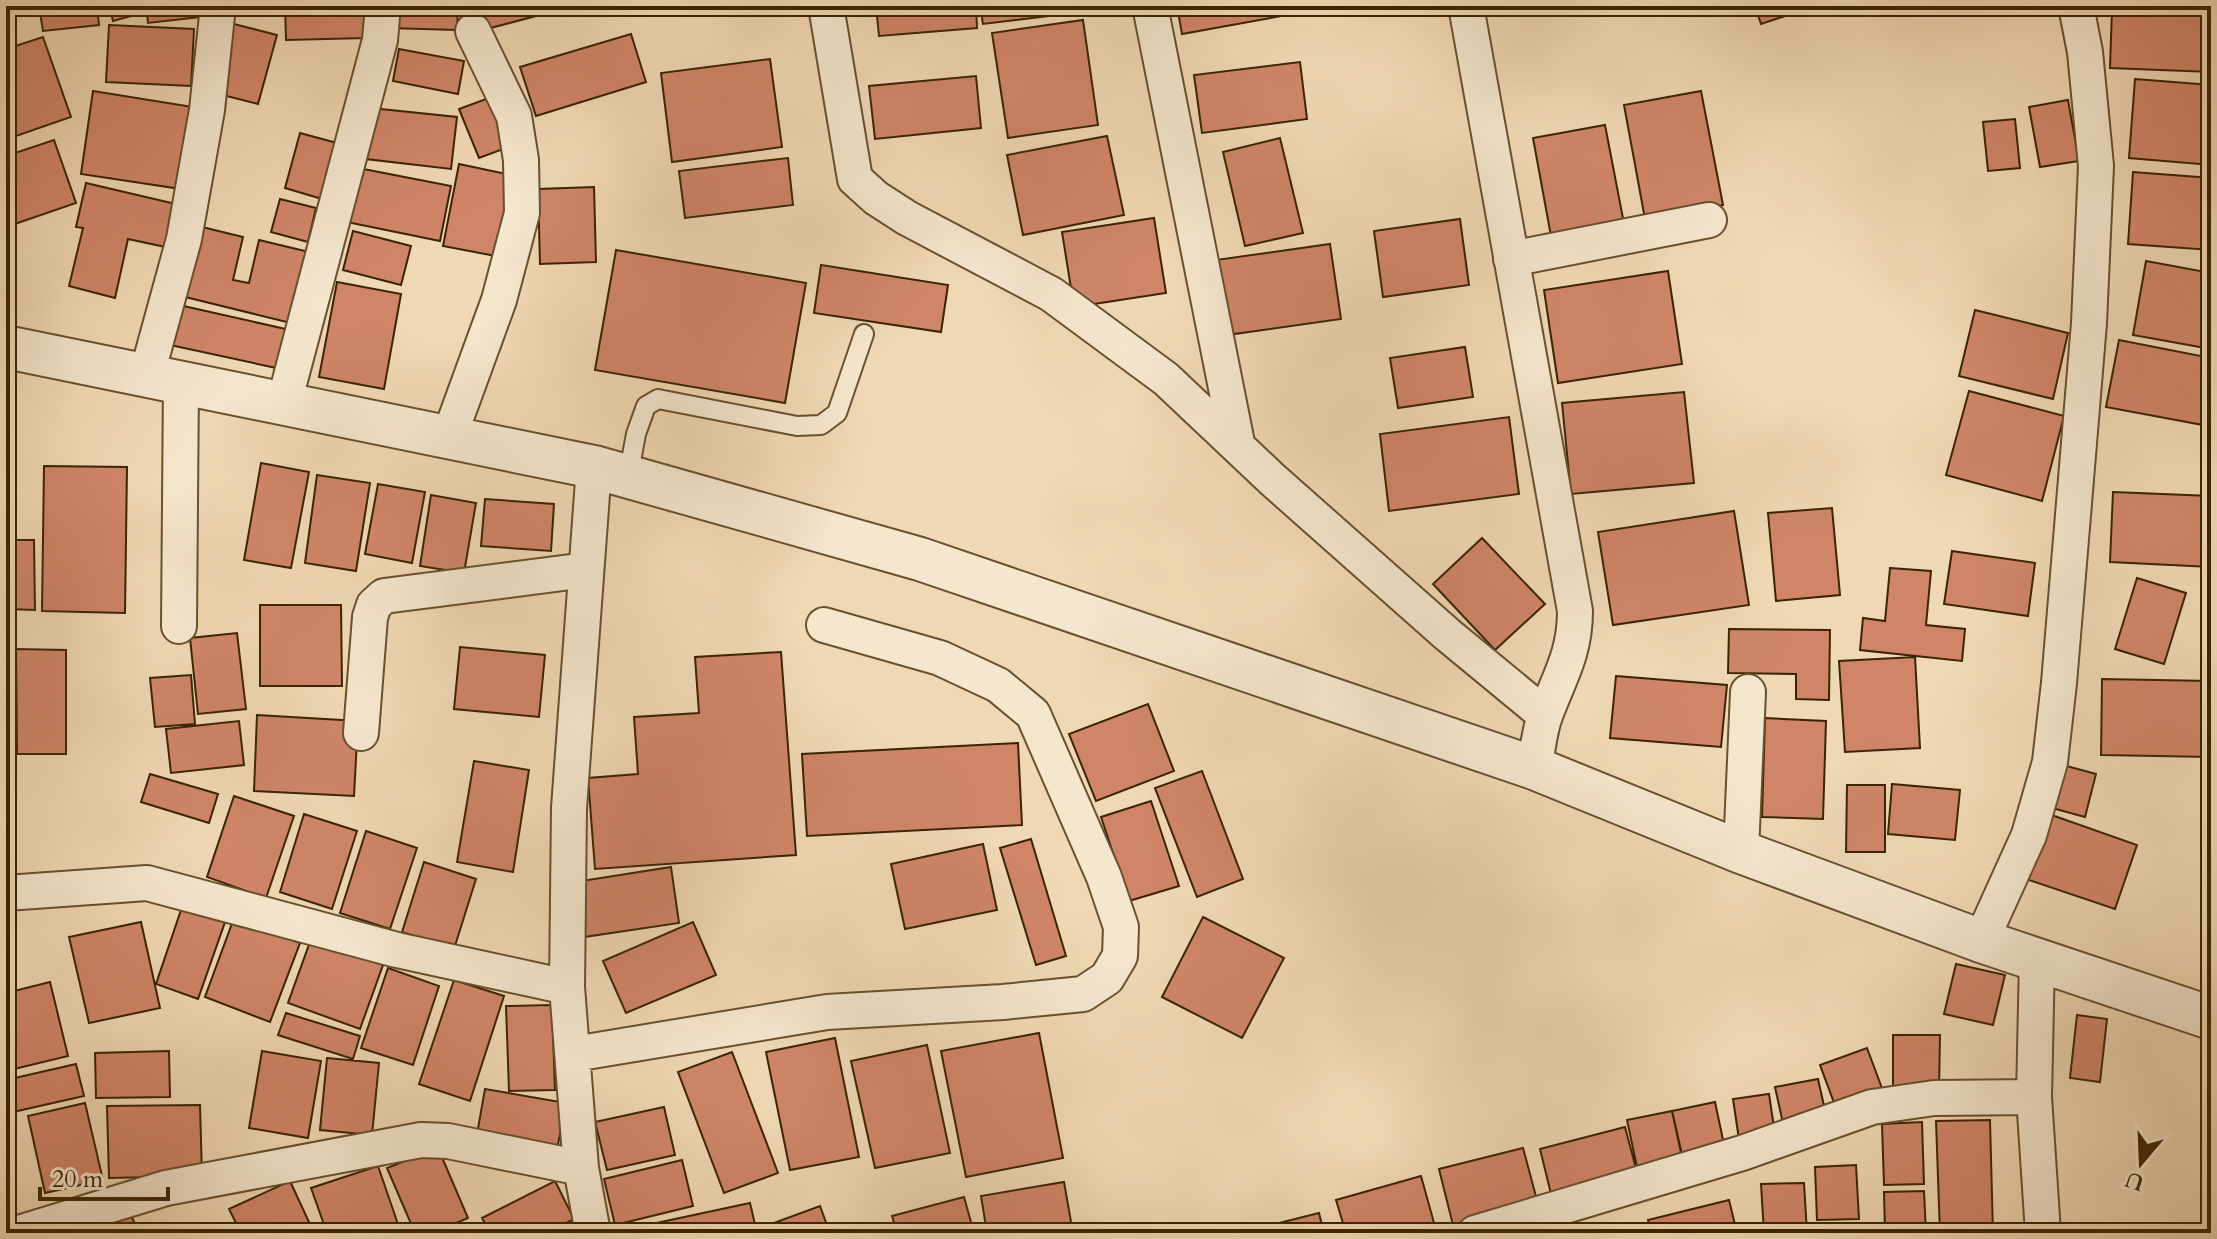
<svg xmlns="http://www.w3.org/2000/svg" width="2217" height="1239" viewBox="0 0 2217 1239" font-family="Cardo,serif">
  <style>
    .building { fill: #d08569; stroke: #3a2402; stroke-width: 2 }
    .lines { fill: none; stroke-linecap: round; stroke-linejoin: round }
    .service-casing { stroke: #68512e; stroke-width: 22 }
    .minor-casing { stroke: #68512e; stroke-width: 38 }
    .tertiary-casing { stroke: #68512e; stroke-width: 46 }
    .service { stroke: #f5e6ce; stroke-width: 18 }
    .minor { stroke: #f5e6ce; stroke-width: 34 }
    .tertiary { stroke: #f5e6ce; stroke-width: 42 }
  </style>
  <rect width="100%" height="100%" fill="#f0d8b4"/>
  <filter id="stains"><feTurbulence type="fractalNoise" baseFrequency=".0025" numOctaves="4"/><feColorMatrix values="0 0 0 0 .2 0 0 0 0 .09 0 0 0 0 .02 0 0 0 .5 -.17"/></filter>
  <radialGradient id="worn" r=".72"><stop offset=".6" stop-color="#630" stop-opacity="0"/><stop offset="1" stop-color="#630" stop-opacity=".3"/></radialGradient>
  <path class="building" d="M39 6H97L99 25 43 31Z
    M109 6H140L142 13 113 21Z
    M146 6H199L200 17 148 23Z
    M222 6H274V14L223 15Z
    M285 6H365L366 38 286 40Z
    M389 6H458L457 30 388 28Z
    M473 6H558L559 10 479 31Z
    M876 6H976L977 28 879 36Z
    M980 6H1074L1075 13 983 24Z
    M1177 6H1308L1309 11 1182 34Z
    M1755 6H1815L1761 24Z
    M2112 9 2211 14V72L2110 68Z
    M1083 20 1098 125 1008 138 992 33Z
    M234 24 277 35 258 104 215 93Z
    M109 25 194 29 191 86 106 82Z
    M631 34 646 82 536 116 520 67Z
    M43 37 71 117 16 136 6 109V49Z
    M399 49 464 61 458 94 393 81Z
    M770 59 782 147 672 162 661 73Z
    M1300 62 1307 119 1202 133 1194 75Z
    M976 76 981 128 875 139 869 86Z
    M2135 79 2211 85V165L2129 158Z
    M93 91 193 107 181 189 81 174Z
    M1701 91 1723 205 1645 219 1624 105Z
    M494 96 514 145 479 158 459 109Z
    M2068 100 2079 161 2040 167 2029 107Z
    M371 108 457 117 451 169 366 159Z
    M2015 119 2020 168 1988 171 1983 122Z
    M1605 125 1626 234 1553 247 1533 138Z
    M300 133 337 143 322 199 285 188Z
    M1107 136 1124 215 1023 235 1007 155Z
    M1280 138 1303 233 1245 246 1223 152Z
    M54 140 76 203 6 227V156Z
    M788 158 793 205 685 218 679 171Z
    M459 164 516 176 501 257 443 246Z
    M348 166 451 186 440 241 337 220Z
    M2133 172 2211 178V250L2128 244Z
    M86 183 180 205 170 248 128 239 115 298 69 286 83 228 76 227Z
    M594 187 596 262 540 264 538 189Z
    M280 199 316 208 308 242 271 232Z
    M1154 218 1166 293 1074 307 1062 232Z
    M1460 219 1469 285 1383 297 1374 231Z
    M194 225 243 237 233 280 249 283 259 240 309 252 291 323 177 295Z
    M353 231 411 246 401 285 343 270Z
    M1330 244 1341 319 1227 335 1216 260Z
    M616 250 806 283 785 403 595 370Z
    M2146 261 2211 273V349L2133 335Z
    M821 265 948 285 941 332 814 313Z
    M1668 271 1682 364 1558 383 1544 290Z
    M337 282 401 294 384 389 319 377Z
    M179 305 290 330 281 369 170 345Z
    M1975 310 2068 333 2053 399 1959 376Z
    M2119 340 2211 358V382L2203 425 2106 407Z
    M1465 347 1473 397 1398 408 1390 358Z
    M1969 391 2064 416 2042 501 1946 475Z
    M1684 392 1694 483 1571 494 1562 403Z
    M1509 417 1519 494 1389 511 1380 434Z
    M261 463 309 472 291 568 244 560Z
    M44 466 127 467 125 613 42 611Z
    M317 475 370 483 356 571 305 563Z
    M378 484 425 492 412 563 365 554Z
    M2113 492 2211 496V567L2110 562Z
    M431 495 476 503 464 573 420 566Z
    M485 499 554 504 551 551 481 546Z
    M1832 508 1840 595 1776 601 1768 513Z
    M1734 511 1749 605 1613 625 1598 532Z
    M1482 538 1545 604 1495 650 1433 584Z
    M8 540H34L35 610 8 609Z
    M1952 551 2035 563 2028 616 1944 604Z
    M1890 568 1931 571 1926 625 1965 629 1962 661 1860 650 1863 618 1885 621Z
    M2137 578 2186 593 2164 664 2115 649Z
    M260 605H341L342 686H260Z
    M1729 629 1830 630 1829 700 1796 699V674L1728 673Z
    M237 633 246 709 198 714 190 638Z
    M460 647 545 655 539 717 454 709Z
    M16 649 66 650V754H17Z
    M781 652 796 855 595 869 588 778 638 774 634 717 699 713 695 657Z
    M1915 657 1920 748 1845 752 1839 661Z
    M191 675 195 724 155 727 150 678Z
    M1616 676 1727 685 1721 747 1610 738Z
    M2102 679 2211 681V757L2101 755Z
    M1148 704 1174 771 1096 801 1069 734Z
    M257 715 358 721 354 796 254 791Z
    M1765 718 1826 721 1823 819 1762 817Z
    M239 721 244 765 171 773 166 729Z
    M1018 743 1022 825 807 836 802 754Z
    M474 761 529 770 513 872 457 862Z
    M2063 765 2096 774 2085 817 2052 808Z
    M1202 771 1243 879 1197 897 1155 788Z
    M150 774 218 794 209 823 141 802Z
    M1892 784 1960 790 1955 840 1888 834Z
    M1847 785H1885V852H1846Z
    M234 796 294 816 266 898 207 877Z
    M1151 801 1179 886 1129 901 1101 817Z
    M2046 813 2137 845 2115 909 2023 878Z
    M304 814 357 831 332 909 280 892Z
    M366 831 417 848 390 929 340 913Z
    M1031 839 1066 956 1036 965 1000 848Z
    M983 844 997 910 905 929 891 864Z
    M424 862 476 879 454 949 402 932Z
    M671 867 679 923 584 937 575 882Z
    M182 907 225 922 198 999 156 984Z
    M1203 917 1284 958 1242 1038 1162 997Z
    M234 918 300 943 270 1022 205 997Z
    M141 922 160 1008 89 1023 69 937Z
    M693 922 716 975 626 1013 603 961Z
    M311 939 383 965 360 1029 288 1003Z
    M1956 964 2005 975 1993 1025 1944 1014Z
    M388 968 439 986 413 1065 361 1048Z
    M454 980 504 996 470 1101 419 1084Z
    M50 982 68 1056 6 1071V993Z
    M552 1005 555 1090 509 1091 506 1006Z
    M286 1013 360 1036 353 1059 278 1035Z
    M2077 1015 2107 1019 2100 1082 2070 1078Z
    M1039 1033 1063 1158 966 1177 941 1051Z
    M1893 1035H1940L1939 1090 1893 1089Z
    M835 1038 859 1157 790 1170 766 1052Z
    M927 1045 950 1153 875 1168 851 1061Z
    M1867 1048 1883 1091 1836 1108 1820 1065Z
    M169 1051 170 1097 96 1098 95 1053Z
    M262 1051 321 1061 308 1138 249 1128Z
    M732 1052 778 1173 724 1193 678 1072Z
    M327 1058 379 1063 372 1135 320 1130Z
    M76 1064 84 1096 13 1112 6 1080Z
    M1818 1079 1827 1119 1784 1128 1775 1087Z
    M485 1089 566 1103 556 1155 476 1140Z
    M1769 1094 1776 1141 1740 1146 1733 1099Z
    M1715 1102 1726 1154 1684 1163 1672 1111Z
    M85 1103 103 1180 45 1193 28 1116Z
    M200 1105 202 1176 109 1178 107 1106Z
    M664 1107 675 1155 607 1170 595 1122Z
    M1672 1111 1683 1162 1638 1172 1627 1120Z
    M1990 1120 1993 1233H1940L1936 1121Z
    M1922 1122 1924 1184 1884 1185 1882 1124Z
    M1625 1127 1638 1176 1552 1198 1540 1149Z
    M438 1148 468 1218 433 1233H415L387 1168Z
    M1523 1148 1538 1204 1453 1225 1439 1169Z
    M682 1160 693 1206 615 1225 604 1179Z
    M1856 1165 1859 1219 1817 1220 1815 1167Z
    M378 1166 401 1233H327L311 1188Z
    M1421 1176 1436 1230 1426 1233H1346L1336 1200Z
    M290 1181 314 1233H241L229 1209Z
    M555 1181 574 1219 547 1233H490L482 1218Z
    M1064 1182 1073 1233H987L981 1196Z
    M1804 1183 1807 1233H1764L1761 1184Z
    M1924 1191 1926 1233H1885L1884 1192Z
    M964 1197 974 1233H897L892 1216Z
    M1729 1200 1737 1233H1651L1648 1220Z
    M750 1203 757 1233H614V1232Z
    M127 1206 139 1233H70Z
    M820 1206 830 1233H765L763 1227Z
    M1319 1213 1324 1233H1239Z
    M1866 1224V1233H1810V1225Z"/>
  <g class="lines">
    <g class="service-casing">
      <path id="service" d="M628 477 636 434 646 406 658 399 797 426 821 425 837 413 864 334"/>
    </g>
    <g class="minor-casing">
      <path id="minor" d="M826 6 855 179 876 198 907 218 1051 294 1166 379 1273 480 1448 635 1545 715
        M1150 6 1237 443
        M1466 6 1575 611C1575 653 1560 676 1546 713 1539 730 1538 751 1534 768
        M1511 259 1709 220
        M147 374 184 239 207 110 218 6
        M284 403 380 40 383 6
        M449 437 499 300 522 213 521 160 514 116 473 31
        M179 626 181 381
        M361 733 370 617 374 605 384 596 586 570
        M1741 852 1748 692
        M6 893 147 883 397 950 567 987 569 808 594 467
        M1981 941 2029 835 2050 762 2059 683 2089 323 2096 166 2085 52 2076 6
        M2037 959 2034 1097 2043 1233
        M567 987 581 1168 593 1233
        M574 1054 827 1012 1003 1002 1083 994 1107 978 1120 956 1121 927 1104 877 1033 714 998 685 940 658 824 625
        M19 1233 166 1188 421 1140 448 1141 581 1168
        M1475 1233 1742 1153 1872 1107 1934 1098 2034 1097"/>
    </g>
    <g class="tertiary-casing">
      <path id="tertiary" d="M6 347 594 467 920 559 1534 768 1741 852 1981 941 2211 1018"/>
    </g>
    <use href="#service" class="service"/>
    <use href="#minor" class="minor"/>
    <use href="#tertiary" class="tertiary"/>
  </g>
  <rect width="2217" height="1239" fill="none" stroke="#f0d8b4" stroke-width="32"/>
  <rect x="8" y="8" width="2201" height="1223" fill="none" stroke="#3a2402" stroke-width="4"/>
  <rect x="16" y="16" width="2185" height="1207" fill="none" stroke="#3a2402" stroke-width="2"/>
  <g transform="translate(2141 1163) rotate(199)" stroke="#f5e6ce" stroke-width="6" paint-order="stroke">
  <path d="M0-6L14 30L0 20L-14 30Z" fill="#3a2402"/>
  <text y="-12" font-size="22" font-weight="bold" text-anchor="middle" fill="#3a2402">U</text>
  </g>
  <path d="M40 1187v12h128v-12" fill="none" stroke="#3a2402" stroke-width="4"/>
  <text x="52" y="1187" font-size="24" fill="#3a2402" stroke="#f5e6ce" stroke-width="6" paint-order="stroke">20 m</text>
  <rect width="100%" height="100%" filter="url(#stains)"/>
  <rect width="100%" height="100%" fill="url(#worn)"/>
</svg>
